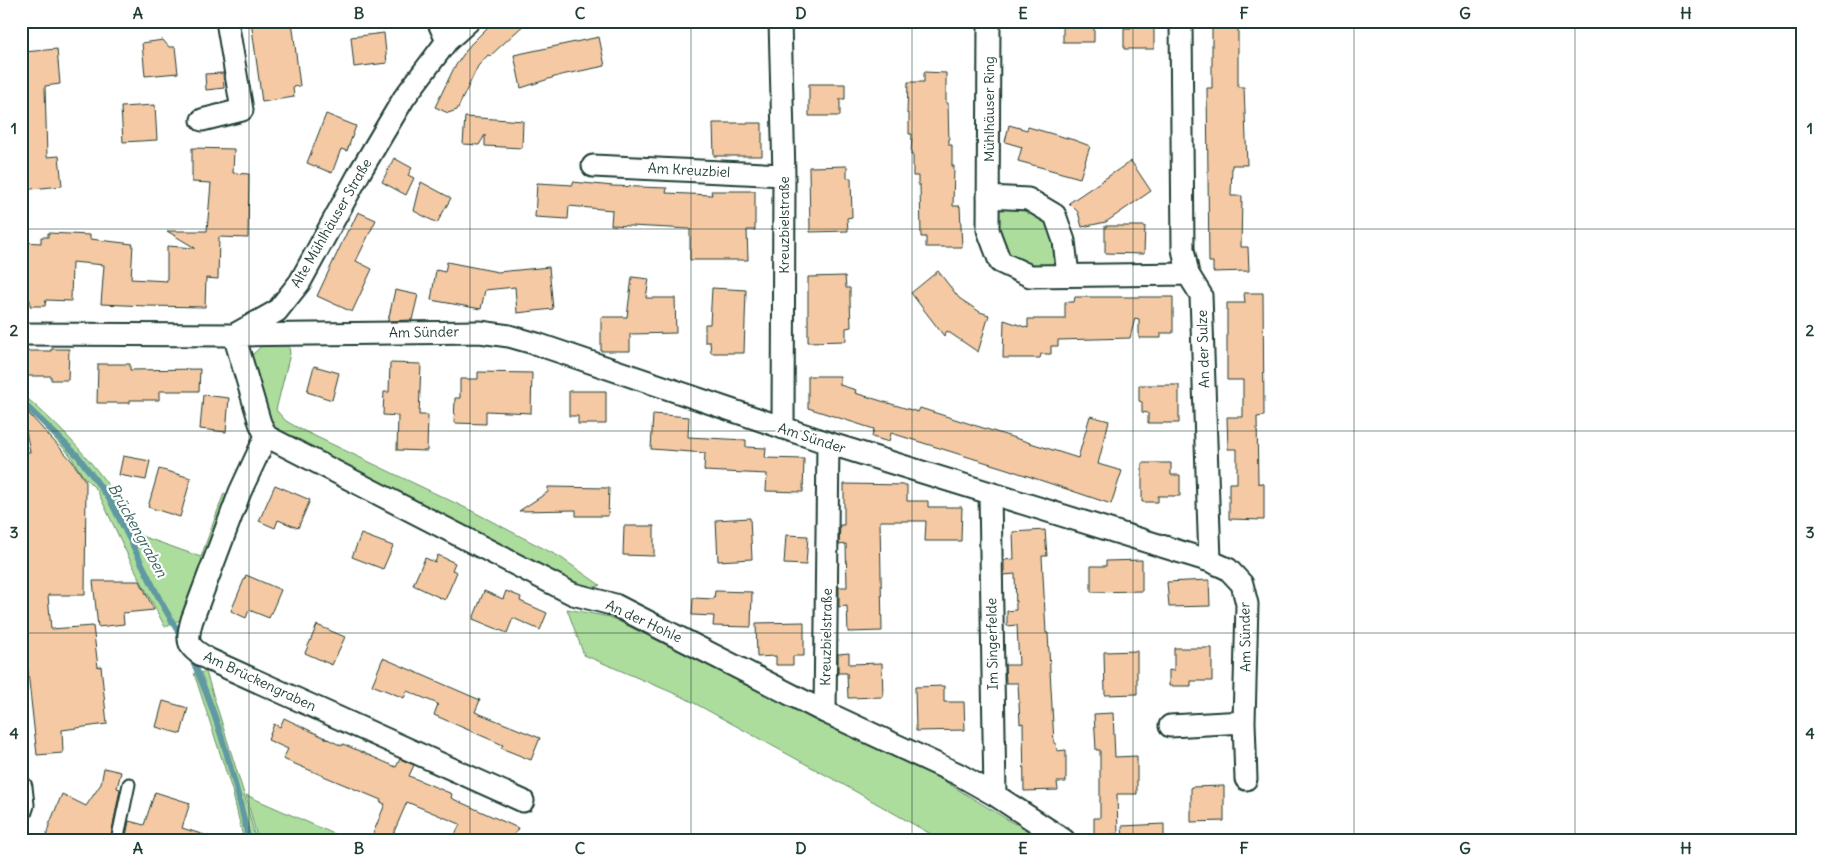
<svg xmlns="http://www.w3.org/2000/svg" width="1824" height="862" viewBox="0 0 1824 862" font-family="Delius,sans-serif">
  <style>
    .green { fill: #acdd9d; stroke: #668d68 }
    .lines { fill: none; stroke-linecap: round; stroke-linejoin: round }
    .stream { stroke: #6099a2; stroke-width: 6 }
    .building { fill: #f4c9a3; stroke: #1f3d34 }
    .lane-casing { stroke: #1f3d34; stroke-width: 15 }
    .street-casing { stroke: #1f3d34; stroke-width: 25 }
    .lane { stroke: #fff; stroke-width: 11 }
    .street { stroke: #fff; stroke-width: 21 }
    .grid { fill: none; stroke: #1f3d34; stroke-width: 1; stroke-opacity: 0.55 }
    .labels { text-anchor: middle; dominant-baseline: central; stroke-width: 4.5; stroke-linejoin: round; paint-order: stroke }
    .street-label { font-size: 14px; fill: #1f3d34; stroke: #fff }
    .water-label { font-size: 15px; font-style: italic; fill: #3a6462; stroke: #fff }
    .neatline { fill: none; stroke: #1f3d34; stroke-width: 2 }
    .grid-label { font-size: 16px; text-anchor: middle; font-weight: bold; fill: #1f3d34 }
  </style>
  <rect width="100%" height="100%" fill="#fff"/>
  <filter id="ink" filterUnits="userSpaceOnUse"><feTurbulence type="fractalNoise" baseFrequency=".02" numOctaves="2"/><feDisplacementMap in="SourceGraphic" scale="10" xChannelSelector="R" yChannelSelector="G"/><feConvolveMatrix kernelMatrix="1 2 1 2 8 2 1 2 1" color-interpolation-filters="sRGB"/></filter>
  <g filter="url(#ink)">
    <path class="green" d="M999 206 1036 208 1053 227 1059 267 1021 264 1008 259 997 240Z
      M268 340 289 345 290 354 276 410 286 421 300 429 470 510 560 557 600 585 587 591 269 433 248 365 252 355Z
      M21 393C53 420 83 450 108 485 117 499 124 517 133 533L201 557 224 493 233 497 190 615 165 627 129 558 97 490 83 476 70 455 32 414 21 408Z
      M567 609 610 617 837 729 916 764 1015 824 1019 822 1053 841H943L844 785 685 698 584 655Z
      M206 672 244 794 256 841H244L232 790 194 673Z
      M246 795 350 841H258Z"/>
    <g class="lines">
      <path class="stream" d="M21 401 78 456 110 500 161 602 180 635
        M191 657C218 715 235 778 249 841"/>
    </g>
    <path class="building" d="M251 21H292L300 86 293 87 294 97 262 102Z
      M494 21H528L490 56 488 55 478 66 457 110 448 113 435 107 454 68 470 45Z
      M1063 21H1094V42H1063Z
      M1131 21H1154V49H1124V28H1131Z
      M1212 24H1238V87H1244L1247 165H1232L1231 196H1242L1241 247H1248L1249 271 1213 272V262H1209L1207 88H1212Z
      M384 33 387 63 354 67 351 37Z
      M599 37 605 66 561 75 521 88 514 55Z
      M163 40 169 47H175L178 73 145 76 142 43Z
      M57 49 60 84 45 86 47 157 59 156 62 186 21 190V88L26 87 24 52Z
      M924 72 946 73V103H948L949 145H952V166H954L953 206H960L962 247H926V237H921L920 185H918V176H913V155H911L912 134H909V114H907L908 82H924Z
      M223 73 224 88 206 90 205 74Z
      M809 84H845V99H840V116H809Z
      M155 105 157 140 123 142 121 107Z
      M326 114 356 126 347 151 341 149 332 173 307 163Z
      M465 117 523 121 522 148 485 146V135L479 145 463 144Z
      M713 123H762V156H714Z
      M1009 125 1027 130 1028 127 1074 140 1090 146 1080 178 1018 161 1022 147 1005 142Z
      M192 148 234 149 233 173 249 174 248 238 219 237 218 279 206 278 205 307 147 306 101 304 104 265 72 262 71 301 46 300 45 306H30V300L21 299V242L41 243V237H48V233L90 235V239L133 244 131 279 167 281V246L195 248 167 231H207L211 183 192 182Z
      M394 158 412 168 408 175 414 178 406 195 382 182Z
      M1131 161 1151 191 1106 222 1082 227 1078 212 1069 203Z
      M847 166V178H851L852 217 847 218 848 231 810 232 809 167Z
      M421 182 451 198 437 223 414 211Z
      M573 182 613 186 667 188 666 193 712 195 711 191H755V230H747L748 260H690V229L611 225 612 210 569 206 568 219 535 217 537 183 573 185Z
      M358 212 376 220 356 261 372 269 352 312 317 296 348 230 349 231Z
      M1105 226H1145L1144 254 1105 253Z
      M447 262 498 272 549 267 553 309 517 313 515 287 485 290 481 309 431 300 436 270 445 272Z
      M938 271 959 298 980 312 989 315 978 352 947 331 944 336 911 293Z
      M845 276 846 288H850V299L851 327 846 328V341L808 342V277Z
      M632 277 649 279 646 298H675L676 333 630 334V351H601V317H627Z
      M712 288 746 290 744 353H711L710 342H705V324H710Z
      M395 290 418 295 412 320 388 321Z
      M1244 293H1263L1264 416 1257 417 1258 483 1264 484V520L1229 519V483H1237V449H1228L1227 417H1243V380H1227V303H1245Z
      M1075 297H1173V333H1161V338H1139V319L1135 318 1130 338 1058 340V346H1051V354H1041L1040 358H1003L1004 320 1028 328V319H1065V302H1074Z
      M51 349H69L68 380H51V376H21V351H51Z
      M390 363 421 364 419 415H428L427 451 397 450 398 416 383 415 384 392H389Z
      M98 364H130V370L200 369 199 391H159V400H130V403H97Z
      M314 366 339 373 332 400 307 392Z
      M478 372 532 373 531 413 486 411V424L454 423 455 398H460V379H478Z
      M808 376H840V385L856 390 855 393 918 412 920 408 1078 458 1090 416 1109 421 1098 464 1122 471 1111 504 1007 469 891 433 889 442 872 437 874 429 808 408Z
      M1139 385H1179V423H1148V413L1142 412V402L1139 401Z
      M569 391H606V424H578V416H569Z
      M203 395 229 398 226 432 200 429Z
      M21 405 72 461 86 482 85 595H48L51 629 93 626 98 667 101 666 107 724 62 730 63 753 37 755 21 608V452H30Z
      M653 414 689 417 688 437 746 440V447L766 448 765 458 804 459 803 492 766 491 767 474 704 471 705 453 651 449Z
      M123 456 150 461 146 480 119 475Z
      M1142 463H1171V475H1180V496H1158V502H1142Z
      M159 469 191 478 180 517 148 507Z
      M844 484 907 485V501H928V507H962L961 541H925L926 521H880L882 631 848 632 847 606 839 607V587H847L846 544 839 545 840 525H844Z
      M275 485 310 500 298 528 278 520 275 528 259 521Z
      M548 487 609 488 608 516H576V510L519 511 548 492Z
      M750 518 752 559 718 561 716 520Z
      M624 526H654V556L623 555Z
      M1045 530 1047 556H1042L1046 633H1048L1054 743H1056L1057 751 1066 750V782H1057L1058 790 1024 791 1023 723 1020 724 1018 683H1006L1005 665H1019L1017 625 1007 626V611L1016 610 1015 574 1004 575V560L1014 559 1013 532Z
      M361 534 393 546 383 569 352 557Z
      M786 535 808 536 806 565 784 564Z
      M438 555 455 563 452 570 457 572 445 600 413 585 425 558 435 562Z
      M1142 560V591L1091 592V566H1106V561Z
      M246 575 281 590 269 618 249 610 246 618 231 611Z
      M1209 580 1210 606 1169 607 1167 582Z
      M93 581H140L154 610 123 613 124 624 98 627Z
      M484 591 503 599 506 591 521 597 520 601 547 613 540 630 513 618 507 633 473 619Z
      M715 591 752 592 751 627 713 626 714 616 692 615 693 598 714 599Z
      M804 622V656H793V665H776V656L757 657 756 623Z
      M317 625 345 637 332 665 305 653Z
      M1174 648H1212V681H1191V686H1169V670L1174 671Z
      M1137 651V694L1105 695 1104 652Z
      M849 653V664L882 663 883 697 848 698 847 673H838V654Z
      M383 658 480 700 475 712 540 738 531 760 501 748 503 745 434 715 438 704 407 691 404 698 372 685Z
      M944 686V702H964L965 730 916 731 915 687Z
      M163 701 188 708 181 734 156 727Z
      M1113 713 1115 757 1137 756V794H1117L1118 834 1094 835V818H1100V750H1096L1094 714Z
      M284 718 342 746 343 744 396 767 400 759 414 765 409 776 452 794 451 798 518 828 512 841H452L460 824 407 802 390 841H370L385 804 380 802 381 800 283 759 288 749 268 740 274 724 280 727Z
      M104 768 121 772 117 788 120 789 110 841H45L49 825 62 794 86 806 101 784Z
      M1224 786V821L1191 822V787Z
      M155 792 190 803 182 828 211 837 210 841H125L129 821 144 825Z
      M1164 824V841H1123L1122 826Z"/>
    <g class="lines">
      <g class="lane-casing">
        <path id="lane" d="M117 841 129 784"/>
      </g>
      <g class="street-casing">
        <path id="street" d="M438 21 447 41
          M780 21 784 175 783 428
          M989 21 988 230 1000 262 1030 276 1188 274
          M1181 21 1183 249 1188 274 1201 295 1210 561
          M202 120 242 110 227 21
          M593 166 784 175
          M988 197 1028 199 1055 215 1064 241 1068 275
          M21 334 234 335 277 311 300 282 360 172 404 98 447 41 469 21
          M266 436 573 594 615 605 825 712 958 774 995 795 1064 840
          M990 493 995 795
          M825 712 828 443
          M1170 726 1244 722
          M21 787 23 805 21 811
          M523 801 210 660C189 648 185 645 192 620L240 492 266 436 260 423 234 335 480 332 509 336 537 344 828 443 1210 561 1228 569 1242 584 1247 604 1244 722 1246 779"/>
      </g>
      <use href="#lane" class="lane"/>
      <use href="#street" class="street"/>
    </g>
  </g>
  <path class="grid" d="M249 21V841M470 21V841M691 21V841M912 21V841M1133 21V841M1354 21V841M1575 21V841M21 229H1803M21 431H1803M21 633H1803"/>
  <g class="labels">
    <g class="street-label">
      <text transform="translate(989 109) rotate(-90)">Mühlhäuser Ring</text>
      <text transform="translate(689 170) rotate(3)">Am Kreuzbiel</text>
      <text transform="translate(331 223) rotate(-60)">Alte Mühlhäuser Straße</text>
      <text transform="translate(784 225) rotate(-90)">Kreuzbielstraße</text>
      <text transform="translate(424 332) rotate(-1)">Am Sünder</text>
      <text transform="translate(1203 349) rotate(-92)">An der Sulze</text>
      <text transform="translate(812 438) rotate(18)">Am Sünder</text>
      <text transform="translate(644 621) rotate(25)">An der Hohle</text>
      <text transform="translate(826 637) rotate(-89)">Kreuzbielstraße</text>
      <text transform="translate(1245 637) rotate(-91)">Am Sünder</text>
      <text transform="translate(992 644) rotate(-91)">Im Singerfelde</text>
      <text transform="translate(260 681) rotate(25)">Am Brückengraben</text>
    </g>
    <g class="water-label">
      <text transform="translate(138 530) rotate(61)">Brückengraben</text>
    </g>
  </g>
  <rect width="1824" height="862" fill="none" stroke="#fff" stroke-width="55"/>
  <rect x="28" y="28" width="1768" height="806" class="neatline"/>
  <g class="grid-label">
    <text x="138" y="19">A</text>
    <text x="359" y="19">B</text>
    <text x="580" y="19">C</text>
    <text x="801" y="19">D</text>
    <text x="1023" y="19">E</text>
    <text x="1244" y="19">F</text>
    <text x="1465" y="19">G</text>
    <text x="1686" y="19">H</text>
    <text x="14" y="134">1</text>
    <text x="1810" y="134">1</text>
    <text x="14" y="336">2</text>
    <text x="1810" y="336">2</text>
    <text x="14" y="538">3</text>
    <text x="1810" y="538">3</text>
    <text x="14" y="739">4</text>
    <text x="1810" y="739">4</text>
    <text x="138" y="854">A</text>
    <text x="359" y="854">B</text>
    <text x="580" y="854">C</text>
    <text x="801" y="854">D</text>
    <text x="1023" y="854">E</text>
    <text x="1244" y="854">F</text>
    <text x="1465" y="854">G</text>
    <text x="1686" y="854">H</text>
  </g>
</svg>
